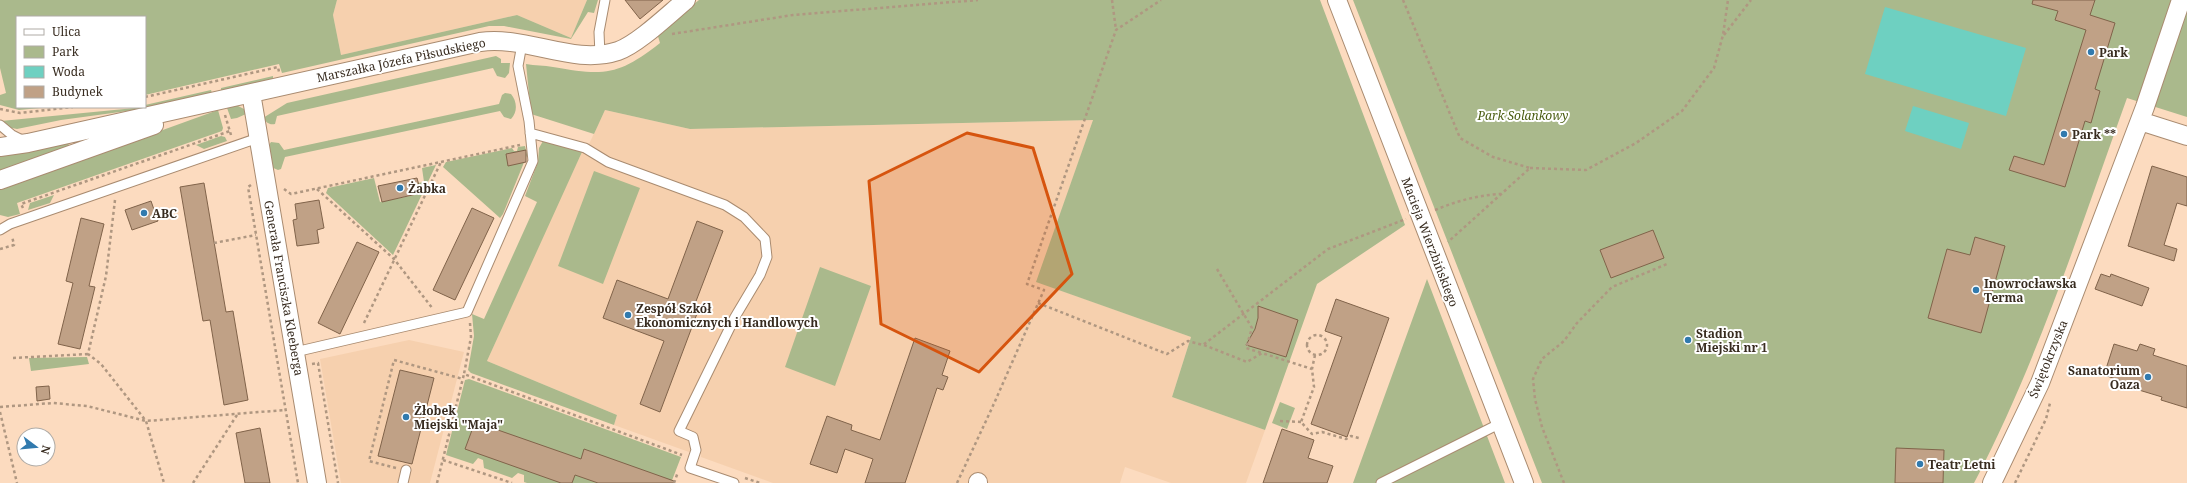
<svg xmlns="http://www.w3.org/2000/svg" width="2187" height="483" viewBox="0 0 2187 483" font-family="'Noto Serif',serif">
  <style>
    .built { fill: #f6d0ae }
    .green { fill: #aab98c }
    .water { fill: #6ed0c1 }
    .building { fill: #c0a186; stroke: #80634a }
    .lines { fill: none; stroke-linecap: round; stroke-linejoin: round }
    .service-casing { stroke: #a98b70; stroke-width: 11 }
    .minor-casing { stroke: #a98b70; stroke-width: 20 }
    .path { stroke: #af9781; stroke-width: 2.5; stroke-dasharray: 3 3; stroke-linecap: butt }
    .service { stroke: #fff; stroke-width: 9 }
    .minor { stroke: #fff; stroke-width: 18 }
    .marked { fill: #d6540e; fill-opacity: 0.2; stroke: #d6540e; stroke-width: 3; stroke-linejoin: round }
    .poi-dot { fill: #317aae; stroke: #fff; stroke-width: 1.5 }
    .labels { text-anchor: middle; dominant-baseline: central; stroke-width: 4; stroke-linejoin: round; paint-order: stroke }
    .poi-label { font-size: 12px; font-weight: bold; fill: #382c20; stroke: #fff; text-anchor: start }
    .street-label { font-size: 12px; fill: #382c20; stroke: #fff }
    .park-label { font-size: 12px; font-style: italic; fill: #4b5e13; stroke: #fff }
  </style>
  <rect width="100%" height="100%" fill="#fcdbbf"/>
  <path class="built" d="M337 0H587L571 38 517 15 341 55 333 15Z
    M605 110 690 129 1093 120 1037 282 1191 337 1172 397 1265 430 1246 483H1171L1125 467 1120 483H773L701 457V454L691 450 689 452 614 425 617 415 487 361 559 201 582 152 590 142Z
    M409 340 464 352 430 483H341L320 359Z"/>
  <path class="green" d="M0 0H337L333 15 341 55 517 15 571 38 587 0H598L594 13 588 12 571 39 504 26H489L282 73 279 64 145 95V17H17V107H50L19 110 0 105V95L6 93 0 68Z
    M699 0H1320L1405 225 1317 284 1265 430 1172 397 1191 337 1036 282 1093 120 690 129 605 110 594 134 531 114 526 64C535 66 544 65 553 67 604 76 618 76 660 43L657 33Z
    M1353 0H2187V117L2127 98C2080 228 2038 361 1974 483H1542Z
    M496 56 501 59V63H510L509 73 505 78 497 76 493 68 277 116 275 124C269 125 267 123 263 118L287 103Z
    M273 76V80L221 91V88Z
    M211 90 212 93 142 109 61 120 17 129 7 127 1 121 145 107V105Z
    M505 93 511 94C517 101 518 112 511 119L504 117 500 111 285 157 281 169 278 170 271 167 269 145 271 142 279 143 284 150 499 104 502 95Z
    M236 105 244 109 246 114 237 118 231 119 227 108Z
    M218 110 223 128 222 131 17 203 20 214 8 217 0 215V189Z
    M221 136 225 137 227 141 204 149 196 145Z
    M543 141 582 152 487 361 617 415 614 425 471 373 468 370 474 336 472 314 484 319 537 202 525 196 538 162 539 148Z
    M68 142 69 146 0 172V155Z
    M525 146 527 155 503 214 500 218 443 167 446 162 512 148 514 151H517L518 147Z
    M436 165 393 255 326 193 328 188 374 178 380 202 420 194 418 183 424 182 422 168Z
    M594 171 640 188 603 284 558 266Z
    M54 195 50 203 28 210 30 203Z
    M820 267 871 286 835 386 785 367Z
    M1427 279 1505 483H1353Z
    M87 357 89 364 31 371 29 358Z
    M469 379 681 457 671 483H527L524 482V475L518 473 512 478 484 468 483 460 478 458 473 464 446 455 465 380Z
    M1280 402 1295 408 1287 429 1272 423Z"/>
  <path class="water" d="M1885 7 2026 48 2006 116 1865 74Z
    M1913 106 1969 123 1961 149 1905 131Z"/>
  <path class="building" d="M625 0H663L640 19Z
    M2033 0H2095L2090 15 2115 23 2095 89 2100 91 2091 123 2085 121 2065 187 2009 170 2014 156 2044 165 2086 30 2055 20 2058 11 2032 4Z
    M526 150V162L508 166 506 154Z
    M2152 166 2187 177V206L2177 203 2164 245 2177 249 2174 261 2128 246Z
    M417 178 421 193 382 202 378 186Z
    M204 183 226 312 233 311 248 400 224 405 210 320 203 321 180 187Z
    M319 200 324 228 317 230 319 243 297 246 293 220 297 219 295 204Z
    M151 201 158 221 132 230 125 210Z
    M472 208 494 218 455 300 433 290Z
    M81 218 104 224 89 286 95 287 80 349 58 344 73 283 66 281Z
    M697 221 723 231 693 309 698 311 660 412 640 404 664 341 603 318 617 280 668 299Z
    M1653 230 1664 258 1611 278 1600 250Z
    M1975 237 2005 246 1981 333 1928 318 1947 249 1970 255Z
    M357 242 379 252 340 334 318 323Z
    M2101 274 2110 277 2111 274 2149 288 2142 306 2095 289Z
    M1336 299 1389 318 1347 437 1311 424 1342 337 1325 331Z
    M1258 306 1298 320 1286 357 1246 345 1255 329 1258 318Z
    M915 338 950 351 942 375 948 377 943 390 937 388 905 483H865L873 459 845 449 837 473 810 464 827 416 852 425 851 430 880 440Z
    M2114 344 2137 351 2140 344 2155 349 2153 355 2187 366V408L2161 400 2162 397 2129 387 2130 384 2104 375Z
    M400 370 434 378 412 464 378 456Z
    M49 386 50 399 37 401 36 387Z
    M475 422 581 459 584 449 674 481V483H598L575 475 572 483H561L465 449Z
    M260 428 270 483H245L236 433Z
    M1282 429 1314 440 1308 458 1333 466 1327 483H1263Z
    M1896 448 1944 450 1943 483H1895Z"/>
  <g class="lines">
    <g class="service-casing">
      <path id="service" d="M600 55 599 32 605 0
        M0 125 12 135 24 141
        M530 133 585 148 608 162 725 205 744 217 765 239 767 257 760 275 735 317 679 431 693 437 696 450 690 468 734 483
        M0 230 10 224 258 138
        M295 352 467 312 533 161 529 121 518 66 522 44
        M403 483 406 470
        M1381 483 1501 423"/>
    </g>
    <g class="minor-casing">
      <path id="minor" d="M1337 0 1524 483
        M251 93 317 483
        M2140 121 2187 136
        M0 147 28 143 480 42C526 35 573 66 618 51 638 44 669 14 686 0
        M0 180 154 125
        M978 483V482
        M1992 483 2040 383 2145 107 2181 0"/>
    </g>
    <path class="path" d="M1112 0 1116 30
      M1403 0 1460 138 1493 157 1530 168 1448 242
      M672 34 793 15 978 0
      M1724 35 1751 0
      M145 97 278 67 279 72
      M0 109 20 113 73 107
      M225 115 231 135
      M1530 168 1586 170 1636 143 1682 111 1714 68 1723 35 1728 0
      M251 185 248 187 298 483
      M284 189 291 194 520 145
      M317 189 394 259 433 309
      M115 200 106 276 88 354 101 364 146 421 164 483
      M23 208 21 204 230 131
      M1435 210C1457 201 1478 195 1501 194
      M214 243 256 235
      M0 249 14 245 12 236
      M1217 269 1252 328 1246 348 1262 353
      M1038 303 1167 354 1188 341 1203 345 1328 249 1406 219
      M364 323 441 162
      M470 323 471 337 464 374 682 455
      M1307 345a10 10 0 1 1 20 0a10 10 0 1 1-20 0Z
      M1204 345 1247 362 1262 353 1312 369
      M1315 355 1312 369 1314 387 1301 422 1312 434 1322 432 1346 439 1351 436 1359 438
      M13 358 88 354
      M312 364 318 363 338 483
      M0 407 53 403 87 406 146 421 285 410
      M0 412 17 483
      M1280 421 1301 422
      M443 460 512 483
      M396 468 369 461 394 360 463 379
      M745 478 760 483
      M193 483 237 415
      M437 483 464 374
      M674 483 678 472
      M957 483 992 408 1044 290 1027 284 1116 30 1161 0
      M1564 483 1542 427 1535 399 1533 379 1542 359 1564 341 1577 323 1612 287 1667 264
      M2015 483 2046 419 2050 403"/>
    <use href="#service" class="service"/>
    <use href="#minor" class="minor"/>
  </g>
  <path class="marked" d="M967 133 1033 148 1072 274 979 372 881 324 869 181Z"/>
  <g class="poi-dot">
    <circle cx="2091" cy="52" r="4"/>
    <circle cx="2064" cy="134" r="4"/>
    <circle cx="400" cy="188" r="4"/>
    <circle cx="144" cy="213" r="4"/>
    <circle cx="1976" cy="290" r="4"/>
    <circle cx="628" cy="315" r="4"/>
    <circle cx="1688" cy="340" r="4"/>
    <circle cx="2148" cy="377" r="4"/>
    <circle cx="406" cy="417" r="4"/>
    <circle cx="1920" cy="464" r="4"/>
  </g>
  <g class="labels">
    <g class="poi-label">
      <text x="2099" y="52">Park</text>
      <text x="2072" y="134">Park **</text>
      <text x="408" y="188">Żabka</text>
      <text x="152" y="213">ABC</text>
      <text x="1984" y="283">Inowrocławska<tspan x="1984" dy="14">Terma</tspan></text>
      <text x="636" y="308">Zespół Szkół<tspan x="636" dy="14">Ekonomicznych i Handlowych</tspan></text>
      <text x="1696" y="333">Stadion<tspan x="1696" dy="14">Miejski nr 1</tspan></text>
      <text x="2140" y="370" text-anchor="end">Sanatorium<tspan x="2140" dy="14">Oaza</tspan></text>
      <text x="414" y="410">Żłobek<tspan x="414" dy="14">Miejski "Maja"</tspan></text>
      <text x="1928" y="464">Teatr Letni</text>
    </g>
    <g class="street-label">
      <text transform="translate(401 60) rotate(-12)">Marszałka Józefa Piłsudskiego</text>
      <text transform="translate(1430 242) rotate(69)">Macieja Wierzbińskiego</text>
      <text transform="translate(284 288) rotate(80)">Generała Franciszka Kleeberga</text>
      <text transform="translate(2048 359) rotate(-68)">Świętokrzyska</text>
    </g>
    <g class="park-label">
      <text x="1523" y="115">Park Solankowy</text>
    </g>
  </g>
  <rect x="16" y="16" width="130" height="92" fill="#ffffff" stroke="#afaba6"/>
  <rect x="24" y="29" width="20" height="6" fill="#ffffff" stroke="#afaba6"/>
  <text x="52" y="36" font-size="12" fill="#382c20">Ulica</text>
  <rect x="24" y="46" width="20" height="12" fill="#aab98c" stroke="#afaba6"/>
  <text x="52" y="56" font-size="12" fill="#382c20">Park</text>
  <rect x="24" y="66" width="20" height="12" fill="#6ed0c1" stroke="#afaba6"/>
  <text x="52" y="76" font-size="12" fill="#382c20">Woda</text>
  <rect x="24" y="86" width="20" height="12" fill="#c0a186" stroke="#afaba6"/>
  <text x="52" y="96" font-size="12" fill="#382c20">Budynek</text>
  <g transform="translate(36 447) rotate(106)"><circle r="19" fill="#ffffff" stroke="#afaba6"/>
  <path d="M0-3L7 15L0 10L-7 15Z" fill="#317aae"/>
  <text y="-6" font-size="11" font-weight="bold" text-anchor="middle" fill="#382c20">N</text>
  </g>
</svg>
